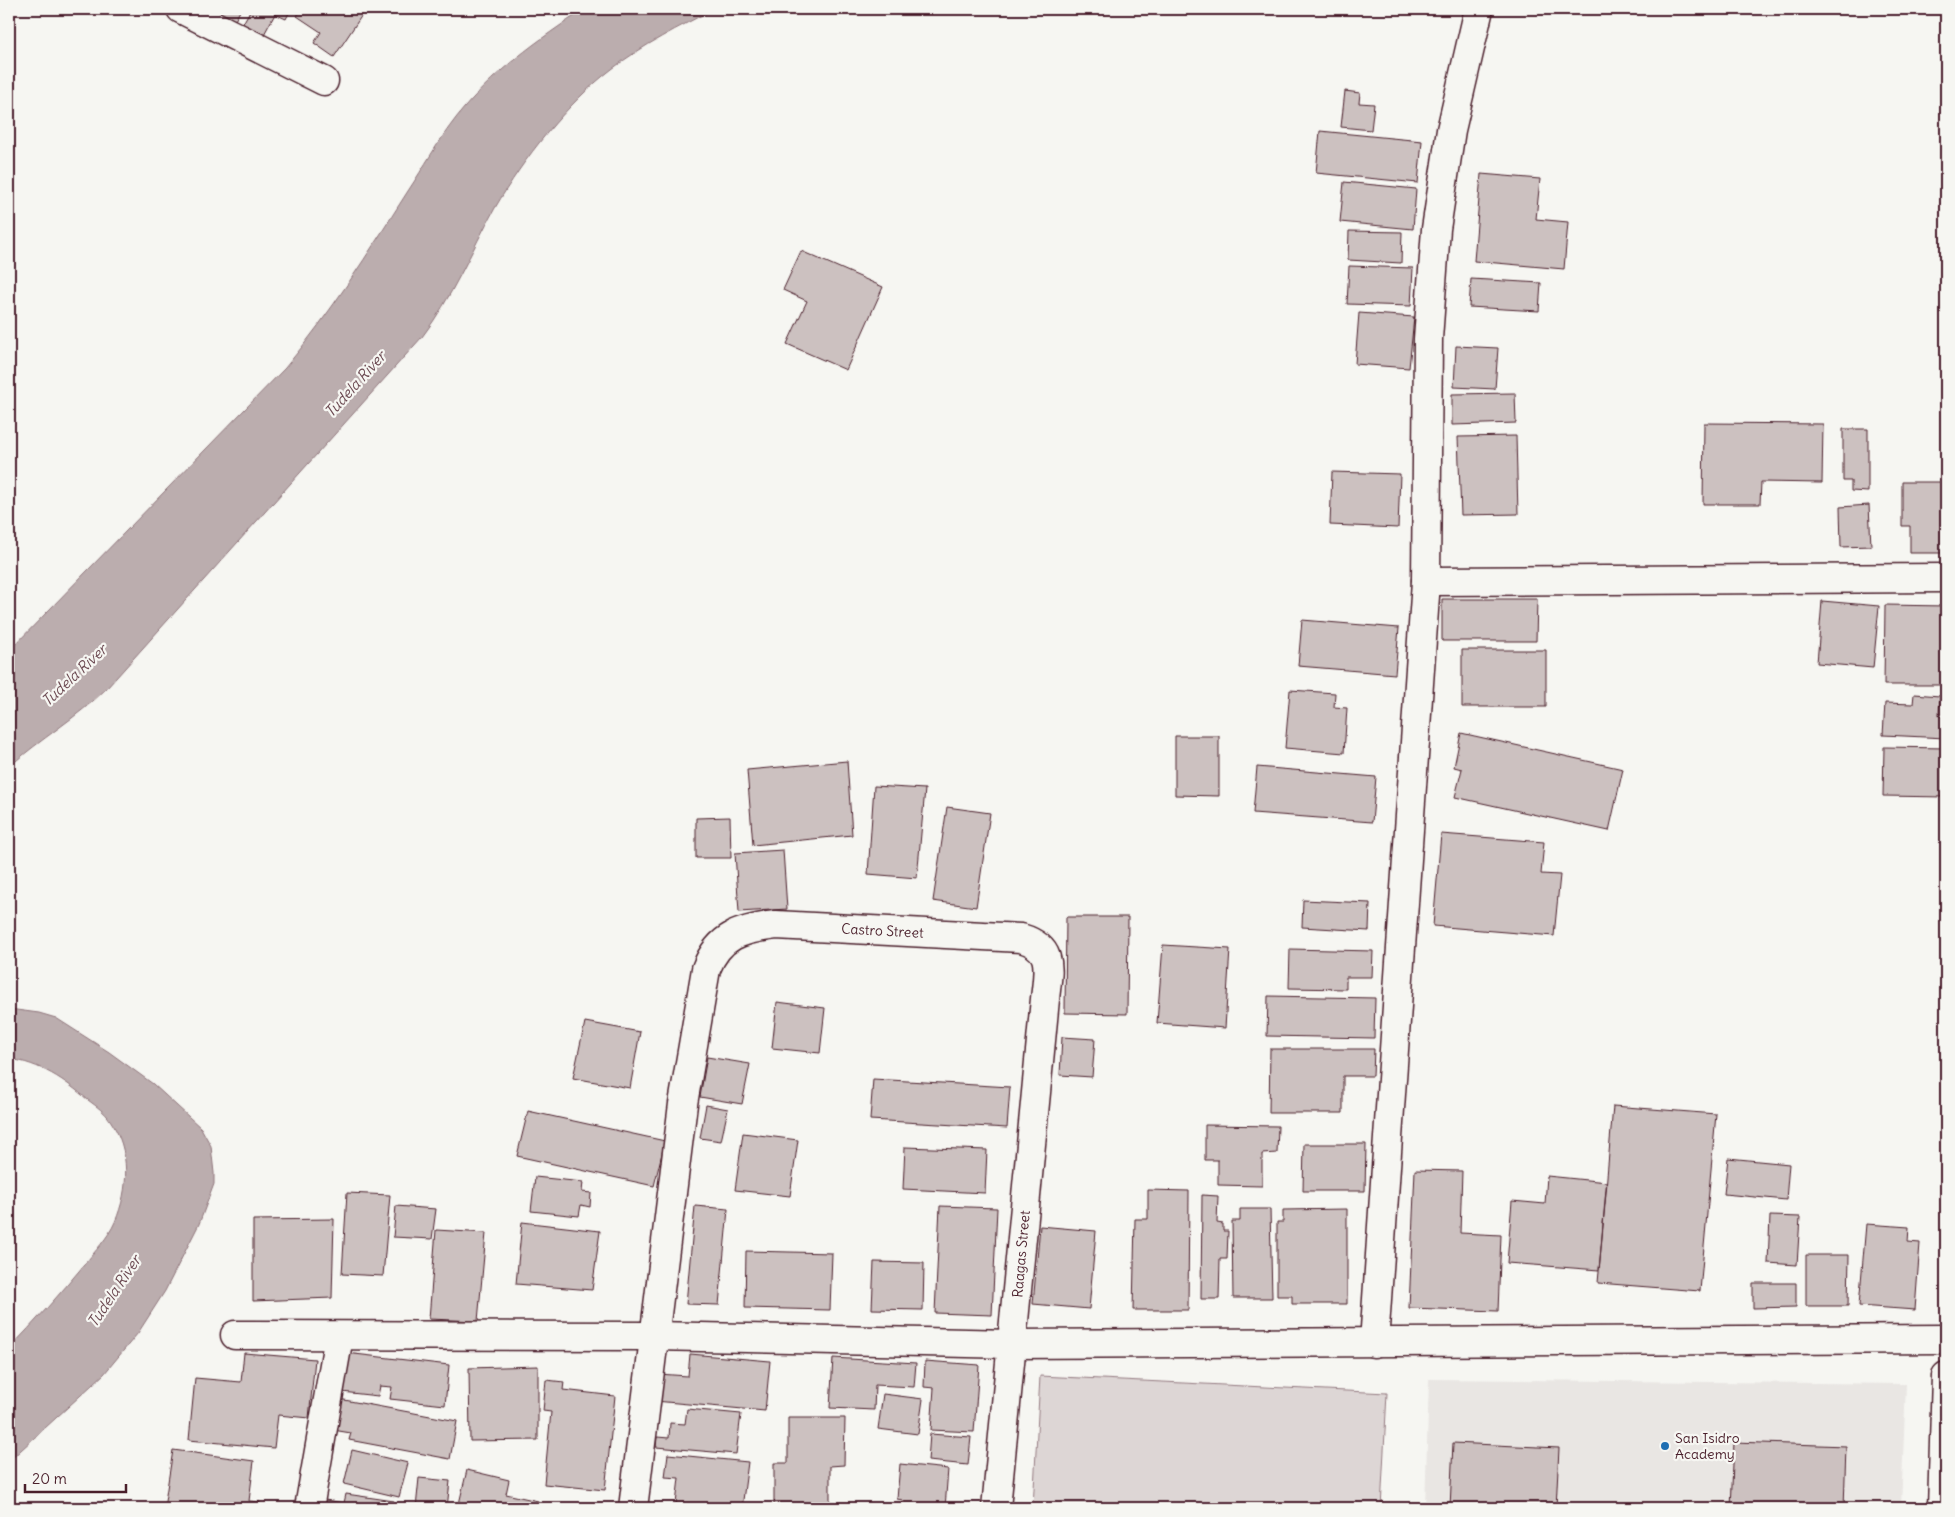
<svg xmlns="http://www.w3.org/2000/svg" width="1955" height="1517" viewBox="0 0 1955 1517" font-family="Delius,sans-serif">
  <style>
    .built { fill: #e9e6e3 }
    .green { fill: #ddd6d5; stroke: #947a80 }
    .water { fill: #bbadae; stroke: #8e747a }
    .building { fill: #ccc1c0; stroke: #4a1f2b }
    .lines { fill: none; stroke-linecap: round; stroke-linejoin: round }
    .street-casing { stroke: #4a1f2b; stroke-width: 31 }
    .street { stroke: #f6f6f2; stroke-width: 28 }
    .poi-dot { fill: #1f6fb2; stroke: #f6f6f2; stroke-width: 2 }
    .labels { text-anchor: middle; dominant-baseline: central; stroke-width: 4.5; stroke-linejoin: round; paint-order: stroke }
    .street-label { font-size: 14px; fill: #4a1f2b; stroke: #f6f6f2 }
    .poi-label { font-size: 14px; fill: #4a1f2b; stroke: #f6f6f2; text-anchor: start }
    .water-label { font-size: 15px; font-style: italic; fill: #6c4a52; stroke: #f6f6f2 }
  </style>
  <rect width="100%" height="100%" fill="#f6f6f2"/>
  <filter id="ink" filterUnits="userSpaceOnUse"><feTurbulence type="fractalNoise" baseFrequency=".02" numOctaves="2"/><feDisplacementMap in="SourceGraphic" scale="10" xChannelSelector="R" yChannelSelector="G"/><feConvolveMatrix kernelMatrix="1 2 1 2 8 2 1 2 1" color-interpolation-filters="sRGB"/></filter>
  <g filter="url(#ink)">
    <path class="built" d="M1429 1379 1906 1384 1901 1508H1425Z"/>
    <path class="green" d="M1040 1376 1387 1393 1381 1508H1033Z"/>
    <path class="water" d="M585 9H714C679 27 643 45 612 69 566 104 524 158 495 208 471 251 452 298 422 337L107 688C77 718 40 739 9 767V651L285 368C331 313 369 252 408 191 424 167 438 141 456 118 490 74 539 39 585 9Z
      M9 1009 39 1013 56 1018 109 1052 153 1084 201 1128 211 1146 214 1173V1184L199 1224 165 1291 138 1333 104 1374 9 1461V1349C35 1322 60 1294 84 1265 95 1251 108 1238 115 1222 129 1189 131 1150 110 1120 105 1112 96 1106 88 1100 65 1080 40 1063 9 1059Z"/>
    <path class="building" d="M194 9H241L231 28Z
      M251 9H291L286 19 275 14 262 38 241 27Z
      M302 9H366L334 57 314 43 321 32 297 16Z
      M1345 91 1360 93 1359 103 1374 104 1371 130 1341 127Z
      M1320 131 1422 141 1418 183 1316 173Z
      M1481 174 1540 179 1536 219 1568 222 1564 269 1474 261Z
      M1344 182 1416 189 1413 229 1340 222Z
      M1349 231 1402 232 1401 263 1348 260Z
      M801 251 883 287 846 370 787 344 807 301 783 290Z
      M1349 266 1413 268 1411 306 1347 304Z
      M1471 279 1541 283 1539 311 1469 307Z
      M1359 313 1414 317 1409 368 1355 364Z
      M1456 346 1498 348 1495 389 1454 387Z
      M1515 393 1516 423 1452 425V394Z
      M1704 423 1823 424 1822 483 1761 482 1760 504H1703Z
      M1843 429H1868V492L1851 491V481H1843Z
      M1516 436 1518 514 1461 515 1458 437Z
      M1332 472 1400 474 1398 528 1330 525Z
      M1902 482H1946V553H1910V526H1902Z
      M1869 505 1871 546 1841 547 1840 507Z
      M1442 599H1537L1536 641H1442Z
      M1822 601 1879 606 1873 668 1817 663Z
      M1885 605 1946 606V685H1884Z
      M1302 620 1399 628 1395 674 1298 666Z
      M1462 650H1546V707H1462Z
      M1290 690 1335 693 1334 707 1347 708 1344 753 1285 748Z
      M1914 694 1940 696 1939 716H1946V738L1883 735 1885 703 1913 704Z
      M1461 733 1623 769 1609 831 1455 797 1462 769 1454 767Z
      M1175 736H1219V796L1175 795Z
      M1884 747 1946 748V797L1883 796Z
      M847 761 852 835 753 845 747 770Z
      M1257 767 1376 777 1372 822 1253 813Z
      M874 786 925 789 917 878 868 874Z
      M947 807 990 813 976 907 933 901Z
      M730 817 731 858H696V818Z
      M1441 834 1544 842 1541 874 1560 875 1554 936 1433 926Z
      M783 850 787 909 739 912 735 853Z
      M1303 900 1370 903 1369 931 1302 927Z
      M1066 917H1128L1127 1014 1065 1013Z
      M1163 945 1230 949 1225 1028 1157 1023Z
      M1290 949 1373 951 1372 977H1346V989L1289 988Z
      M1268 996 1375 998 1374 1038 1267 1036Z
      M777 1002 825 1008 820 1053 772 1048Z
      M585 1022 640 1032 630 1088 573 1078Z
      M1062 1037 1095 1039 1092 1077 1060 1075Z
      M1270 1049H1374L1373 1076H1343V1113H1269Z
      M707 1057 750 1064 742 1104 700 1097Z
      M873 1079 1010 1087 1007 1128 870 1120Z
      M706 1105 728 1109 721 1141 700 1138Z
      M1613 1106 1716 1114 1700 1291 1598 1283Z
      M528 1111 665 1141 654 1186 517 1156Z
      M1205 1125 1278 1126 1277 1153 1262 1154V1186L1218 1185V1160H1205Z
      M743 1133 798 1140 790 1196 735 1190Z
      M1304 1144H1366L1365 1191H1303Z
      M905 1147 987 1150 985 1193 903 1189Z
      M1728 1158 1789 1164 1786 1200 1724 1194Z
      M1415 1170 1462 1171 1460 1233 1501 1235 1498 1311 1409 1308Z
      M1547 1176 1607 1182 1599 1270 1507 1263 1512 1201 1545 1204Z
      M535 1177 583 1182 582 1192 591 1193 590 1207 581 1205 579 1216 531 1211Z
      M1148 1190 1189 1191 1188 1310H1133L1135 1219H1148Z
      M347 1193 390 1195 383 1276 342 1274Z
      M1202 1195 1218 1196 1217 1223 1223 1224V1231H1228L1227 1259H1220L1219 1299H1201Z
      M396 1206 436 1209 432 1239 393 1237Z
      M695 1206 728 1209 719 1305 686 1304Z
      M940 1206 997 1208 992 1315 935 1313Z
      M1240 1209H1270L1272 1298H1233L1232 1221H1240Z
      M1347 1209V1304H1292V1296H1277V1222H1283V1210Z
      M1770 1216 1800 1217 1797 1265 1768 1263Z
      M334 1219 332 1298 253 1301V1220Z
      M522 1222 600 1231 592 1290 516 1284Z
      M1866 1224 1909 1227 1908 1242 1920 1243 1915 1310 1859 1306Z
      M1040 1226 1096 1231 1089 1309 1033 1304Z
      M436 1230 486 1233 478 1321 429 1319Z
      M746 1251 832 1253 830 1310 745 1308Z
      M1806 1255H1849L1848 1306H1806Z
      M874 1262 924 1263 923 1310 872 1309Z
      M1753 1283H1796V1307L1753 1308Z
      M244 1353 315 1359 309 1418 278 1415 274 1448 189 1440 195 1378 241 1382Z
      M346 1353 449 1365 445 1405 390 1399 392 1387 380 1386 378 1396 342 1392Z
      M690 1354 770 1361 765 1411 655 1401 658 1374 688 1376Z
      M833 1358 916 1363 914 1387 875 1385 874 1410 830 1408Z
      M925 1361 979 1365 974 1432 931 1430 934 1388 924 1387Z
      M538 1366V1440L470 1441 469 1368Z
      M546 1380 564 1382 563 1390 615 1396 605 1490 544 1484 551 1412 543 1411Z
      M883 1394 923 1399 918 1434 878 1429Z
      M339 1399 457 1421 450 1459 349 1440 351 1433 333 1430Z
      M687 1409 741 1414 736 1454 656 1447 657 1437 669 1438 670 1423 685 1424Z
      M788 1418H845L844 1465 830 1466V1508H774V1463H788Z
      M930 1434 971 1437 968 1465 928 1461Z
      M1734 1442 1846 1446 1844 1508H1731Z
      M1453 1443 1559 1448 1556 1508H1450Z
      M173 1450 254 1461 249 1501 260 1502 259 1508H164Z
      M352 1450 408 1463 399 1497 344 1484Z
      M668 1454 748 1462 742 1508H713L676 1504 679 1478 665 1477Z
      M900 1464 948 1469 945 1508H902L903 1500 897 1499Z
      M467 1470 509 1480 506 1494 538 1501 536 1508H458Z
      M419 1478 450 1481 447 1508H416Z
      M346 1494 394 1501 393 1508H323L325 1500 344 1503Z"/>
    <g class="lines">
      <g class="street-casing">
        <g id="street">
          <path d="M181 9 324 81"/>
          <path d="M1426 581 1946 578"/>
          <path d="M235 1335 654 1336 1012 1344 1946 1339"/>
          <path d="M1374 1343 1426 581 1428 339 1436 229 1451 130 1479 9"/>
          <path d="M309 1508 339 1336"/>
          <path id="s1" d="M633 1508 683 1104 706 969C719 935 742 929 776 925L1021 938C1055 948 1048 969 1045 999L996 1508"/>
          <path d="M1942 1508 1946 1376"/>
        </g>
      </g>
      <use href="#street" class="street"/>
    </g>
  </g>
  <circle class="poi-dot" cx="1665" cy="1446" r="5"/>
  <g class="labels">
    <g class="street-label">
      <text stroke="none"><textPath href="#s1" startOffset="739">Castro Street</textPath></text>
      <text transform="translate(1021 1254) rotate(-85)">Raagas Street</text>
    </g>
    <g class="poi-label">
      <text x="1675" y="1438">San Isidro<tspan x="1675" dy="16">Academy</tspan></text>
    </g>
    <g class="water-label">
      <text transform="translate(355 384) rotate(-48)">Tudela River</text>
      <text transform="translate(74 675) rotate(-43)">Tudela River</text>
      <text transform="translate(114 1291) rotate(-56)">Tudela River</text>
    </g>
  </g>
  <rect width="1955" height="1517" fill="none" stroke="#f6f6f2" stroke-width="30"/>
  <rect x="15" y="15" width="1925" height="1487" fill="none" stroke="#4a1f2b" stroke-width="2" filter="url(#ink)"/>
  <path d="M25 1484v8h101v-8" fill="none" stroke="#4a1f2b" stroke-width="2.5"/>
  <text x="32" y="1484" font-size="15" fill="#4a1f2b" stroke="#f6f6f2" stroke-width="4" paint-order="stroke">20 m</text>
</svg>
